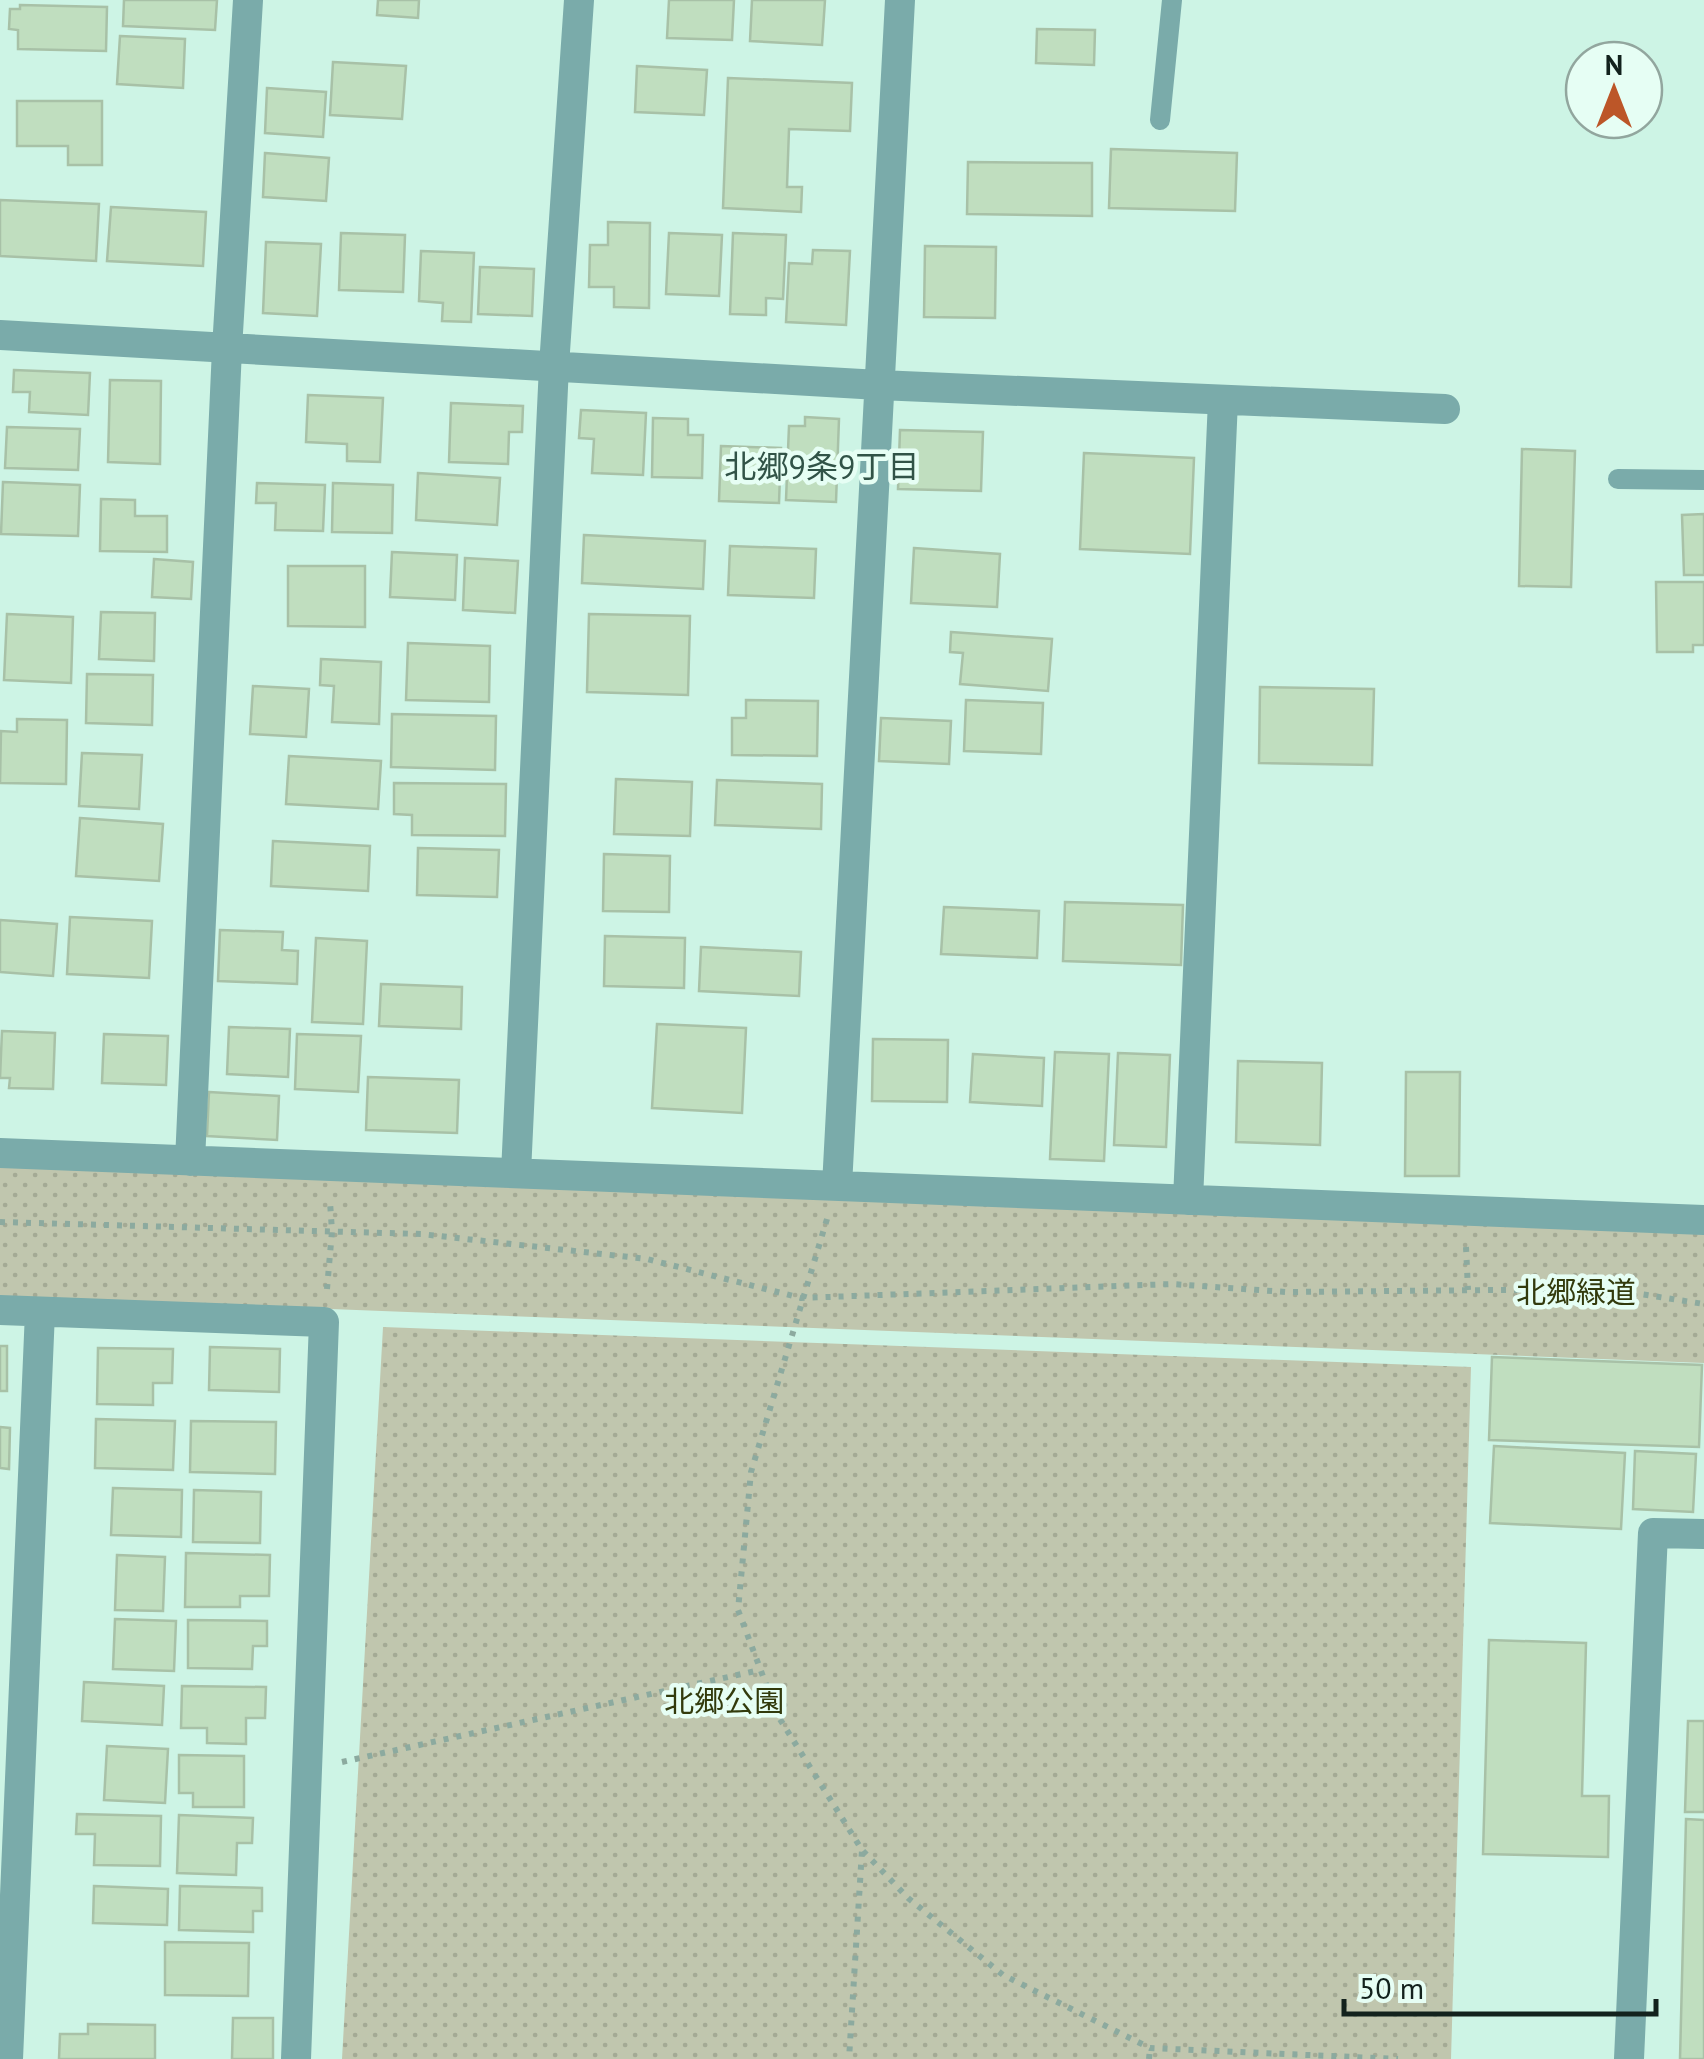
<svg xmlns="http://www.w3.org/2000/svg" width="1704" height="2059" viewBox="0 0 1704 2059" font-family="'PT Sans','Noto Sans JP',sans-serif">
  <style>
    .grass { fill: url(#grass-dots) }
    .building { fill: #c0debf; stroke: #a8c1a7; stroke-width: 2.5 }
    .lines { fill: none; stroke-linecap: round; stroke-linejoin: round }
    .path { stroke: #8caa9f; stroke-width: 6; stroke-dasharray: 5 8; stroke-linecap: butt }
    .lane { stroke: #7aabaa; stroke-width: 20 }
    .street { stroke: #7aabaa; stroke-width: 30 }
    .labels { text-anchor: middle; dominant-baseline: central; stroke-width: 9; stroke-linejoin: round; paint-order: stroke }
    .park-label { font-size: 30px; fill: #323a0c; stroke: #e6fef4 }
    .neighbourhood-label { font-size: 32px; fill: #315347; stroke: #e6fef4 }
  </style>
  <defs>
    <pattern id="grass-dots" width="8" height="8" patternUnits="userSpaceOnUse" patternTransform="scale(2.5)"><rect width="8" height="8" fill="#c0c6ae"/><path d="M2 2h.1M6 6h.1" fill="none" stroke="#a4aa95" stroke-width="1.8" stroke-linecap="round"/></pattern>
  </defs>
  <rect width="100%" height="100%" fill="#cdf4e5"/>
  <path class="grass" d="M0 1163 1704 1229V1363L0 1296Z
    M383 1327 1471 1367 1451 2059H342Z"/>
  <path class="building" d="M124 0H217L215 30 123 26Z
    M378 0H419L418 18 377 15Z
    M669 0H734L732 40 667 38Z
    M752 0H825L822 45 750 41Z
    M20 5 107 7 106 51 18 49V30L9 29 10 9H20Z
    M1037 29 1095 30 1094 65 1036 63Z
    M120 36 185 39 183 88 117 84Z
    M333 62 406 66 402 119 330 115Z
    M637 66 707 70 704 115 635 112Z
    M728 78 852 83 850 131 789 129 787 187H802L801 212 723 208Z
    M267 88 326 92 323 137 265 133Z
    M17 101H102V165H68V146H17Z
    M1111 149 1237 153 1235 211 1109 208Z
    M265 153 329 158 326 201 263 197Z
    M968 162 1092 163V216L967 214Z
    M0 200 99 204 96 261 0 256Z
    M111 207 206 212 203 266 107 261Z
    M608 222 650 223 649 308 614 307V287H589L590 245H608Z
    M341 233 405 235 403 292 339 290Z
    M669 233 722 235 719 296 666 294Z
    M733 233 786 235 783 299 766 298V315L730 314Z
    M266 242 321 244 317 316 263 313Z
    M925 246 996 247 995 318 924 317Z
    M813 250 850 251 846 325 786 322 789 263 812 264Z
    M421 251 474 253 471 322 442 321 443 303 419 301Z
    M480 267 534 269 532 316 478 314Z
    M14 370 90 373 88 415 29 412 30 392H13Z
    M110 380 161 381 160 464 108 462Z
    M308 395 383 398 380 462 347 461V444L306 442Z
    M451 403 523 406 522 432H509L508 464 449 462Z
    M581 410 646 413 643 475 592 473 594 439 579 438Z
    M805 417 839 419 836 502 786 500 789 426H805Z
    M653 418 688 419V435H703L702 478 652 477Z
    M7 427 80 429 78 470 5 468Z
    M900 430 983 432 981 491 898 489Z
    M721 446 781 448 779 503 719 501Z
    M1522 449 1575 451 1571 587 1519 586Z
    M1084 453 1194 458 1190 554 1080 549Z
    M418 473 500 478 497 525 416 520Z
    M3 482 80 485 78 536 1 534Z
    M257 483 325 485 323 531 275 530 276 503H256Z
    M333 483 393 485 392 533 332 532Z
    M101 499 135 500V516H167V552L100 551Z
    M1704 514V575H1684L1682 515Z
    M584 535 705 541 703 589 582 583Z
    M730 546 816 549 814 598 728 595Z
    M914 548 1000 554 997 607 911 603Z
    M392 552 457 555 455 600 390 597Z
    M465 558 518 561 515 613 463 610Z
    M154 559 193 562 191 599 152 597Z
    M288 566H365V627L288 626Z
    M1656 582H1704V645H1693V652H1657Z
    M101 612 155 613 154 661 99 659Z
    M7 614 73 617 71 683 4 680Z
    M589 614 690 616 688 695 587 692Z
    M951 632 1052 639 1048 691 960 684 963 653 950 652Z
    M408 643 490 646 489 702 406 700Z
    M321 659 381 662 379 724 332 722 334 686 320 685Z
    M87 674 153 675 152 725 86 723Z
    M253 686 309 689 306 737 250 734Z
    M1260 687 1374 689 1372 765 1259 763Z
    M746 700 818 701 817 756 732 755V718H746Z
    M966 700 1043 703 1041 754 964 751Z
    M392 714 496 716 495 770 391 767Z
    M881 718 951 721 949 764 879 761Z
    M17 719 67 720 66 784 0 783 1 731 17 732Z
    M82 753 142 755 139 809 79 806Z
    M289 756 381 761 378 809 286 804Z
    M616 779 692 782 690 836 614 834Z
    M717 780 822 784 821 829 715 825Z
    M394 783 506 784 505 836 412 835V815L394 814Z
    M80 818 163 824 159 881 76 876Z
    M273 841 370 846 368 891 271 886Z
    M418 848 499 850 497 897 417 895Z
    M604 854 670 856 669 912 603 911Z
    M1065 902 1183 905 1181 965 1063 961Z
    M944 907 1039 911 1037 958 941 954Z
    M70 917 152 921 149 978 67 974Z
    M0 920 57 924 53 976 0 972Z
    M220 930 283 932 282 950 298 951 297 984 218 981Z
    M605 936 685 938 684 988 604 986Z
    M316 938 367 941 363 1024 312 1022Z
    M701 947 801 952 799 996 699 991Z
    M381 984 462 987 461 1029 379 1026Z
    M657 1024 746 1028 742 1113 652 1108Z
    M229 1027 290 1029 288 1077 227 1074Z
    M2 1031 55 1033 53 1089 9 1088 10 1078H0Z
    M104 1034 168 1036 166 1085 102 1083Z
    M297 1034 361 1036 358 1092 295 1089Z
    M873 1039 948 1040 947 1102 872 1101Z
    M1055 1052 1109 1054 1104 1161 1050 1159Z
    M1118 1053 1170 1055 1166 1147 1114 1145Z
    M973 1054 1044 1058 1042 1106 970 1102Z
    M1238 1061 1322 1063 1320 1145 1236 1142Z
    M1406 1072H1460L1459 1176H1405Z
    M368 1077 459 1080 457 1133 366 1130Z
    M209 1092 279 1096 277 1140 207 1136Z
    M0 1346H7V1391H0Z
    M210 1347 280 1349 279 1392 209 1390Z
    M98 1348 173 1349 172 1383H153V1405L97 1404Z
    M1492 1357 1702 1365 1699 1447 1489 1440Z
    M96 1419 175 1421 173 1470 95 1468Z
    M191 1421 276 1422 275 1474 190 1472Z
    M0 1427 10 1428 9 1469 0 1468Z
    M1494 1446 1625 1453 1621 1529 1490 1523Z
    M1635 1451 1696 1454 1693 1512 1633 1509Z
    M113 1488 182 1490 181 1537 111 1535Z
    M194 1490 261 1492 260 1543 193 1542Z
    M186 1553 270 1555 269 1596H240V1607H185Z
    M117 1555 165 1557 163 1611 115 1610Z
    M115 1619 176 1621 174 1671 113 1669Z
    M188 1620 267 1621V1646H253L252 1669 188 1668Z
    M1489 1640 1586 1643 1582 1796H1609L1608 1857 1483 1854Z
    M84 1682 164 1686 162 1725 82 1721Z
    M182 1686 266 1687 265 1718H246V1744L207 1743V1728H181Z
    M1688 1721H1704V1812H1685Z
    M107 1746 168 1749 165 1803 104 1800Z
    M179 1755 244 1756V1807H193V1793H179Z
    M77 1814 161 1816 160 1866 94 1865 95 1834H76Z
    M179 1815 253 1818 252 1843H237L236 1875 177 1873Z
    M1686 1819 1704 1820V2059H1680Z
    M94 1886 168 1889 167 1925 93 1923Z
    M180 1886 262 1888V1911H253V1932L179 1930Z
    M165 1942 249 1943 248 1996 165 1995Z
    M233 2018H273V2059H232Z
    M88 2024 155 2025V2059H59L60 2034H88Z"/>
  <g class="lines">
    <path class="path" d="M827 1219 751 1472 738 1610 778 1716 862 1850 849 2059
      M0 1222 421 1234 647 1259 801 1298 1172 1284 1286 1292 1608 1289 1704 1304
      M1466 1247 1468 1290
      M327 1289 332 1231 330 1202
      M342 1762 760 1670
      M863 1851 908 1898 1003 1975 1150 2048 1398 2059
      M1149 2059 1150 2048"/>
    <path class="lane" d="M1160 120 1172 0
      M1618 479 1704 480"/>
    <path class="street" d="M0 335 879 385 1445 409
      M0 1153 1704 1220
      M190 1161 227 349 248 0
      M516 1173 554 366 579 0
      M837 1186 900 0
      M1188 1200 1223 400
      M0 1310 324 1322 296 2059
      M8 2059 40 1312
      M1629 2059 1653 1533 1704 1534"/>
  </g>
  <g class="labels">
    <g class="park-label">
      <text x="1576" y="1291">北郷緑道</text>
      <text x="724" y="1700">北郷公園</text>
    </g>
    <g class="neighbourhood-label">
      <text x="822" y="466">北郷9条9丁目</text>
    </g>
  </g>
  <g transform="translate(1614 90)"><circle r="48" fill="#e6fef4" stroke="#92a69e" stroke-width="2.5"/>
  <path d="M0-8L18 38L0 25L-18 38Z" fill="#bc5628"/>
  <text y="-15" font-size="28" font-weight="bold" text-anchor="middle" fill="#13221d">N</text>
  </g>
  <path d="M1344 1999v15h312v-15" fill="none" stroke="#13221d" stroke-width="5"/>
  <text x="1359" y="1999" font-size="30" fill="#13221d" stroke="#e6fef4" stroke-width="8" paint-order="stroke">50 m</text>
</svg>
